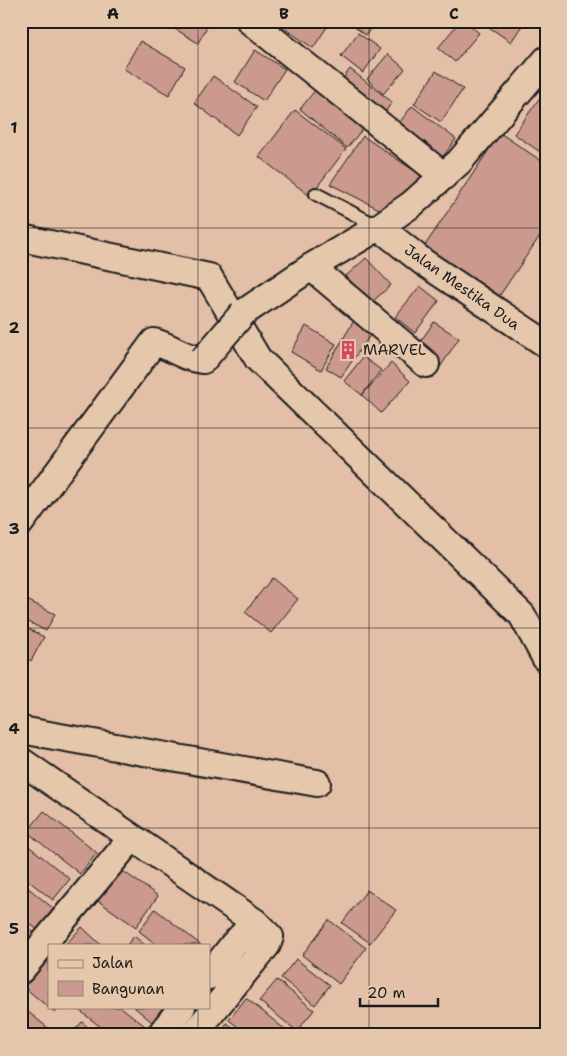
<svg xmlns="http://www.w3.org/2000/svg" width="567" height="1056" viewBox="0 0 567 1056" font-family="'Shantell Sans',sans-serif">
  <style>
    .building { fill: #cb998e; stroke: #1c1c1c }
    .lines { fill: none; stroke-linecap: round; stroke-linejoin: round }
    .lane-casing { stroke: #1c1c1c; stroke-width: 16 }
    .street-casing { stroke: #1c1c1c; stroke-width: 30 }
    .lane { stroke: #e5c8ac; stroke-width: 12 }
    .street { stroke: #e5c8ac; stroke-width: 26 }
    .street-bridge-casing { stroke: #1c1c1c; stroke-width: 30; stroke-linecap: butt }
    .street-bridge { stroke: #e5c8ac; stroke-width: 26 }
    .grid { fill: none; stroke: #1c1c1c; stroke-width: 1; stroke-opacity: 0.55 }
    .labels { text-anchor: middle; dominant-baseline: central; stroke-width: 4.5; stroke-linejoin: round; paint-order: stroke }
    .street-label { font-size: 15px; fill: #1c1c1c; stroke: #e5c8ac }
    .poi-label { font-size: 15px; fill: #1c1c1c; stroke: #e5c8ac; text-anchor: start }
    .neatline { fill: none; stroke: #1c1c1c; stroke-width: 2 }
    .grid-label { font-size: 16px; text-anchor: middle; font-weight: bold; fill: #1c1c1c }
  </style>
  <rect width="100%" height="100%" fill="#e4bfa8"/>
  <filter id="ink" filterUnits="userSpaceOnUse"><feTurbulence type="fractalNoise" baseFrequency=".02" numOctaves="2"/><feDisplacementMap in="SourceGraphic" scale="10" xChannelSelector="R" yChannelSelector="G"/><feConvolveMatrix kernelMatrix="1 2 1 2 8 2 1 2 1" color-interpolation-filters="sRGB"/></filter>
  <g filter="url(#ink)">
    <path class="building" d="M162 21H210L198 43Z
      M274 21H331L313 48Z
      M346 21H376L366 35Z
      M460 21H465L479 33 455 62 438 48Z
      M480 21H525L511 42Z
      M358 33 380 49 363 73 341 56Z
      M140 41 185 67 169 95 124 69Z
      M255 50 285 69 264 101 235 82Z
      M388 54 405 69 383 94 367 79Z
      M350 69 392 102 381 118 340 83Z
      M436 71 463 89 441 122 414 104Z
      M213 76 257 107 237 135 194 103Z
      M321 83 369 121 347 148 300 109Z
      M546 89V156L514 134Z
      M412 106 456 139 438 163 394 130Z
      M295 110 346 149 310 196 259 157Z
      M500 133 546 164V227L498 298 424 247Z
      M363 136 422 176 387 213 330 184Z
      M366 258 391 285 371 303 346 276Z
      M420 286 439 301 415 333 395 317Z
      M356 317 373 331 341 377 326 368Z
      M434 322 459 338 441 366 415 349Z
      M306 326 336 344 321 370 291 352Z
      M363 357 381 370 362 395 344 381Z
      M391 363 410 381 381 413 362 395Z
      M272 578 298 599 271 633 245 612Z
      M21 597 55 614 46 631 21 618Z
      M21 625 44 637 31 661 21 655Z
      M44 811 97 853 80 874 27 832Z
      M21 840 70 879 53 900 21 875Z
      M120 869 158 896 136 927 98 901Z
      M21 882 54 909 38 930 21 917Z
      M367 890 396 910 370 943 342 923Z
      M155 909 201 945H157L139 931Z
      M329 920 366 948 339 984 302 955Z
      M21 922 36 934 21 953Z
      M82 927 101 945H65Z
      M134 936 145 945H127Z
      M48 958 49 1007H60L55 1013 24 987Z
      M296 959 330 985 315 1005 281 978Z
      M277 980 314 1010 297 1031 259 1001Z
      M246 998 292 1035H248L229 1020Z
      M21 1006 48 1028 43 1035H21Z
      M82 1007H121L150 1030 146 1035H111L79 1010Z
      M134 1007H163L152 1022Z
      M82 1022 96 1035H70Z
      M227 1023 243 1035H218Z"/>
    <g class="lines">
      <g class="lane-casing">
        <path id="lane" d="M316 194 379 227"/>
      </g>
      <g class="street-casing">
        <path id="street" d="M250 21 444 176
          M379 227 423 262 546 344
          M21 238 209 277 258 359 522 615 546 659
          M311 267 426 364
          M243 313 311 267 379 227 412 204 459 162 546 60
          M21 522 154 342C173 347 183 358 203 360
          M21 730 317 783
          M21 761 255 922 270 937 267 945 193 1035
          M21 970 132 838
          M209 976 233 945 255 922
          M160 1035 182 1007"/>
      </g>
      <use href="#lane" class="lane"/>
      <use href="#street" class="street"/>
      <g class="street-bridge-casing">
        <path id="street-bridge" d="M203 360 243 313"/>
      </g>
      <use href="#street-bridge" class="street-bridge"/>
    </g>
  </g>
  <path class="grid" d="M198 21V945M369 21V1035M21 228H546M21 428H546M21 628H546M21 828H546M198 1007V1035"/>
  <defs>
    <g id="building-bare" transform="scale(1.5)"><path d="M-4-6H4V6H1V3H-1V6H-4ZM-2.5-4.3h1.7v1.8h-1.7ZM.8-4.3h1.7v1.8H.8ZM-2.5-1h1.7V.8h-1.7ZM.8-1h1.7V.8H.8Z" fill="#d1495b" stroke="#e5c8ac" stroke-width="2.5" paint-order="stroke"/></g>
  </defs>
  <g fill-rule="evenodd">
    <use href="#building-bare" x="348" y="350"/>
  </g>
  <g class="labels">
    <g class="street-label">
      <text transform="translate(462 287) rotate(35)">Jalan Mestika Dua</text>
    </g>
    <g class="poi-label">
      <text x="363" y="350">MARVEL</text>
    </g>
  </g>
  <rect width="567" height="1056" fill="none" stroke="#e5c8ac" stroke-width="55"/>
  <rect x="48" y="944" width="162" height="65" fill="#e5c8ac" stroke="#958372"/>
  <rect x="58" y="960" width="25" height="8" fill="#e5c8ac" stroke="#958372"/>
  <text x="92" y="968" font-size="15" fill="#1c1c1c">Jalan</text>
  <rect x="58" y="981" width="25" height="15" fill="#cb998e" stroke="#958372"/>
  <text x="92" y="994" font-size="15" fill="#1c1c1c">Bangunan</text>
  <path d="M360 998v8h78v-8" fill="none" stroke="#1c1c1c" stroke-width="2.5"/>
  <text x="367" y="998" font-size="15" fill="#1c1c1c" stroke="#e5c8ac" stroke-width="4" paint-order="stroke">20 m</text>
  <rect x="28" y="28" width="512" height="1000" class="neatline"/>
  <g class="grid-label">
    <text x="113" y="19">A</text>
    <text x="284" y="19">B</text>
    <text x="454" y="19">C</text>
    <text x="14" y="133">1</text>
    <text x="14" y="333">2</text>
    <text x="14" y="534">3</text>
    <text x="14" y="734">4</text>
    <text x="14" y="934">5</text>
  </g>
</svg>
